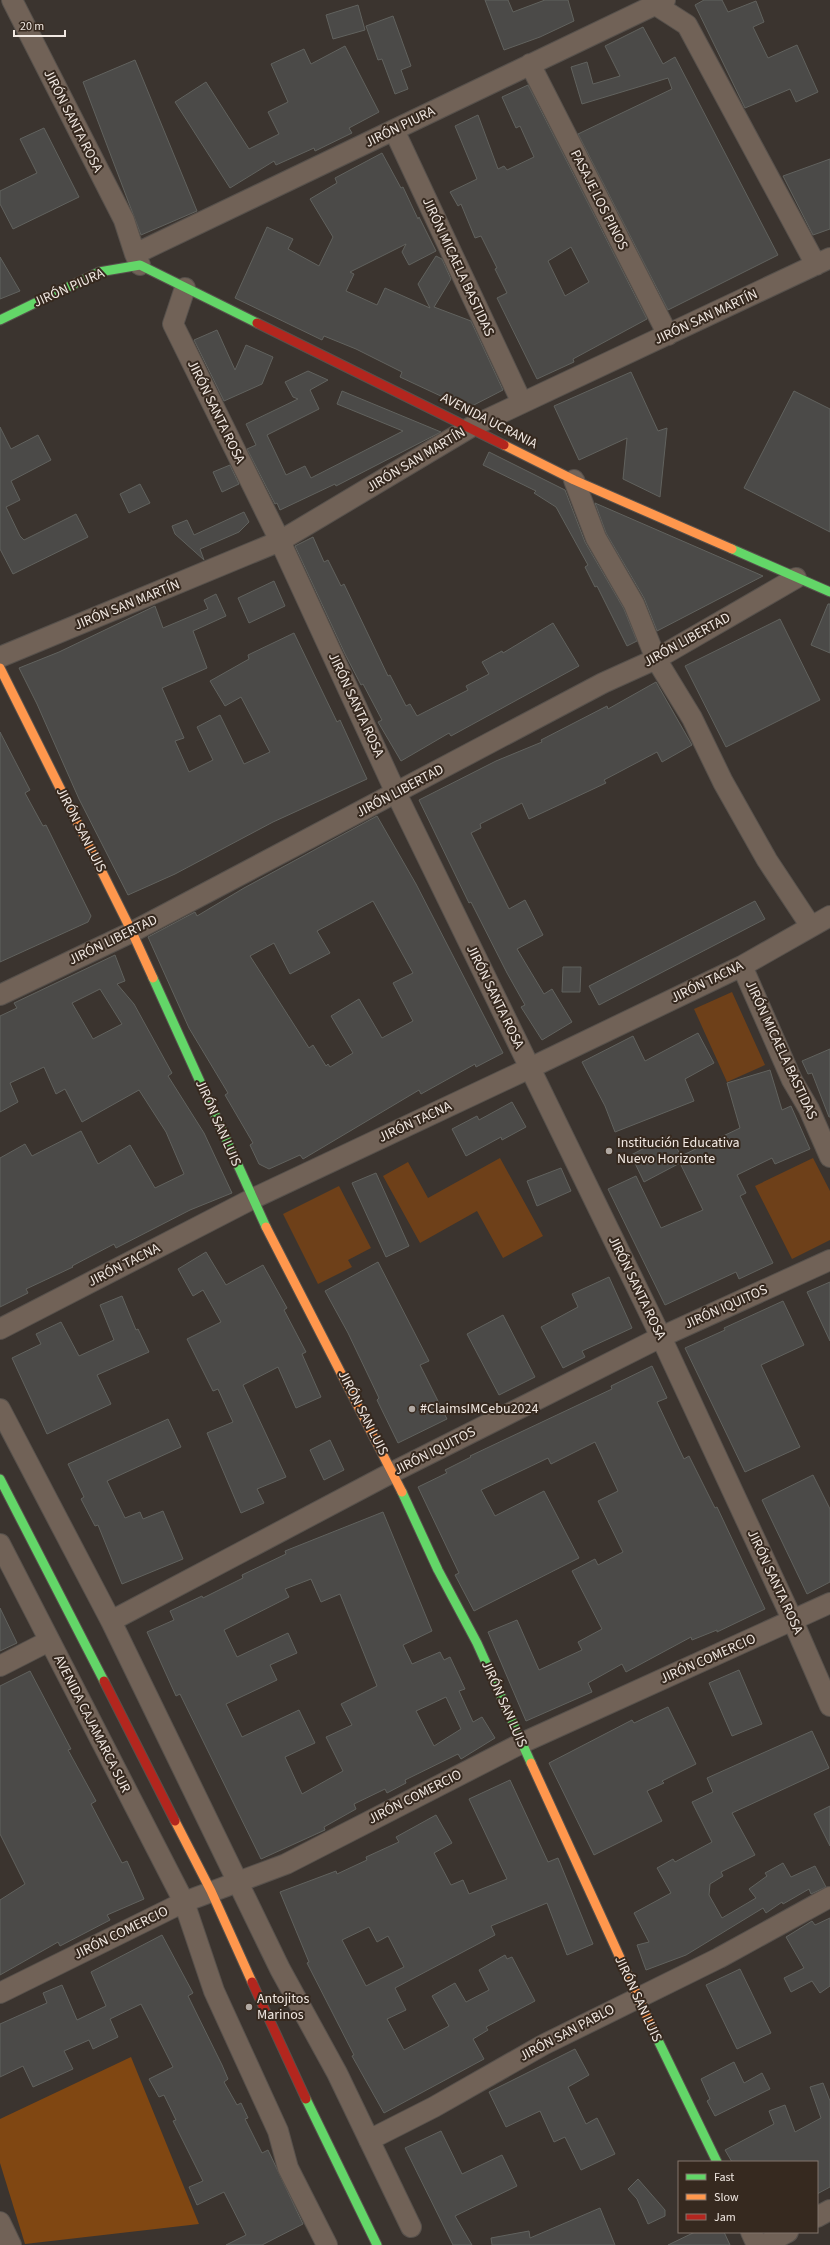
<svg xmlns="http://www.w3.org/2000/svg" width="830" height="2245" viewBox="0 0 830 2245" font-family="'Source Sans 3',sans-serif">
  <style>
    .green { fill: #6e4019 }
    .forest { fill: #804712 }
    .building { fill: #4b4a48; stroke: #61625e; fill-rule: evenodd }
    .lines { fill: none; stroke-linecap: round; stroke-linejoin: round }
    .street-casing { stroke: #57514c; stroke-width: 22 }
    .fast-casing { stroke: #57514c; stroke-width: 11 }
    .slow-casing { stroke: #57514c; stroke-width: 11 }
    .jam-casing { stroke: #57514c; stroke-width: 11 }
    .street { stroke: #716257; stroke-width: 20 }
    .fast { stroke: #63d668; stroke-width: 9 }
    .slow { stroke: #ff974d; stroke-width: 9 }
    .jam { stroke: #b3261e; stroke-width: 9 }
    .poi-dot { fill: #b1a9a3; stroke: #36291f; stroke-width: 1.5 }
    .labels { text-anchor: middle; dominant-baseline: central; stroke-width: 4; stroke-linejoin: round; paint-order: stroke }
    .street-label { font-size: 14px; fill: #f1e8e2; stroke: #36291f }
    .poi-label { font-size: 14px; fill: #f1e8e2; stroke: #36291f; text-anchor: start }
  </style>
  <rect width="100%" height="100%" fill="#3b342f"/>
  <path class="green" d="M732 992 765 1065 727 1082 694 1009Z
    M500 1158 543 1236 503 1258 477 1211 420 1243 383 1176 408 1162 428 1198Z
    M813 1158 830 1191V1240L792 1259 755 1186Z
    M339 1186 371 1248 348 1260 352 1267 318 1284 283 1214Z"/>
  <path class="forest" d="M131 2057 199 2224 25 2244 0 2163V2119Z"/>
  <path class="building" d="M485 0H508L513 12 545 0H568L574 21 540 37 504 50Z
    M704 0H722L728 12 756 1 764 22 753 27 768 58 797 45 818 92 796 102 790 89 745 108 695 5Z
    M358 5 365 30 333 39 326 15Z
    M393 16 411 66 401 70 408 89 395 94 382 59 378 60 366 26Z
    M643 27 663 64 675 57 778 255 668 310 578 134 672 89 668 78 582 104 571 67 587 62 593 84 620 76 605 46Z
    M345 46 379 112 349 128 352 133 315 151 314 148 276 165 274 161 230 188 175 102 206 82 249 149 279 134 268 112 288 102 271 64 304 49 311 64Z
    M135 60 197 211 141 235 83 82Z
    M528 85 647 319 573 359 574 362 537 379 497 298 507 293 495 269 497 268 481 236 475 238 461 204 458 206 450 192 477 179 455 126 478 115 498 169 504 166 507 170 534 157 520 126 516 128 502 97ZM571 247 589 282 565 296 548 261Z
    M44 128 79 197 13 229 0 204V191L37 173 20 139Z
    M382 153 401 188 403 187 418 219 419 217 436 251 409 265 402 252 406 244 350 272 354 274 346 291 377 305 385 288 430 308 418 284 436 256 442 259 451 279 434 307 471 321 503 390 470 407 445 398 400 377 402 372 356 349 324 336 322 340 235 298 267 227 293 239 288 249 319 266 333 237 310 199 337 183 335 178Z
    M830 159V229L813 235 783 176Z
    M0 257 20 291 0 299Z
    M217 330 235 370 246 345 273 357 262 384 224 401 194 340Z
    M308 371 328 380 310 390 319 409 267 435 286 475 305 466 311 478 403 431 337 404 342 391 441 432 336 486 335 484 280 510 277 503 275 504 247 449 256 445 246 424 298 399 293 397 285 382Z
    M631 372 658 431 667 428 660 497 623 479 627 438 579 460 554 406Z
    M794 391 830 409V532L744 488Z
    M0 427 11 449 38 435 51 460 11 481 20 500 6 507 20 536 24 540 76 514 88 537 13 574 0 549Z
    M489 452 565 490 585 542 624 609 637 641 627 646 597 586 595 587 585 567 588 565 556 507 534 493 536 491 483 465Z
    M230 465 239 484 222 492 213 472Z
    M140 484 150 503 129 513 120 494Z
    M595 503 763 576 657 631 644 598 606 533Z
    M244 512 249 522 239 532 200 549 204 560 175 534 172 526 187 520 194 535Z
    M313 537 324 562 328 560 341 586 344 584 388 676 390 675 406 706 410 704 417 716 468 690 466 686 489 674 482 662 502 651 503 653 553 623 579 666 451 736 449 733 401 761 378 722 382 720 363 684 361 685 345 654 295 546Z
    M274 581 285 606 249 623 238 598Z
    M216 594 226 616 193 631 207 668 162 688 184 738 175 741 189 772 213 760 197 727 220 715 244 764 270 752 241 697 225 706 210 681 249 659 248 655 294 633 337 722 340 720 367 779 273 822 175 874 128 895 79 799 37 704 19 668 59 652 155 606 163 628 208 609 204 600Z
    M828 604H830V653L811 645Z
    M780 619 820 700 726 747 685 666Z
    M656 682 692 745 662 762 657 752 604 780 606 783 529 819 522 803 480 824 481 828 471 833 509 909 525 900 543 935 517 949 544 994 552 989 572 1022 542 1040 521 1007 525 1005 507 973 471 902 469 903 419 800 496 761 542 742 541 740 607 706 608 709Z
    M0 732 30 790 25 793 43 826 46 825 91 916 88 922 0 962Z
    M377 816 416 884 503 1053 476 1067 475 1064 421 1094 419 1090 303 1159 300 1155 269 1169 259 1164 250 1145 253 1143 225 1095 228 1093 189 1028 148 937 195 912 197 916 244 888ZM373 901 413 973 393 983 413 1021 382 1038 359 999 331 1016 353 1053 330 1067 328 1064 326 1066 313 1045 309 1048 250 956 274 943 290 974 330 953 317 931Z
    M755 901 765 919 599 1005 589 986Z
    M115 955 125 981 117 984 134 1004 172 1073 168 1076 204 1133 232 1193 190 1210 116 1248 114 1244 72 1266 73 1267 26 1289 28 1293 0 1307V1158L25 1144 32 1156 81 1131 98 1164 130 1145 155 1188 184 1174 166 1132 139 1090 82 1122 65 1089 56 1094 44 1067 10 1083 18 1102 0 1112V1016L17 1008 14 1003ZM100 989 122 1024 93 1039 72 1003Z
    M563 967H581L580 992H562Z
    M698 1033 714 1063 685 1079 694 1101 615 1132 605 1106 582 1062 633 1036 645 1061Z
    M830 1049V1117H829L812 1073 808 1074 802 1061Z
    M770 1070 782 1110 791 1106 810 1149 775 1164 772 1158 737 1175 746 1193 740 1196 773 1263 739 1279 736 1272 665 1305 608 1189 636 1176 661 1228 703 1210 680 1163 644 1182 631 1155 670 1135 681 1156 740 1128 727 1083Z
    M512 1102 526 1127 502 1140 501 1137 466 1156 452 1129 477 1116 479 1120Z
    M561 1168 571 1191 537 1206 527 1181Z
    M376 1173 409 1246 386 1257 352 1183Z
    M206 1252 226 1285 263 1265 287 1308 284 1310 306 1352 302 1354 321 1397 296 1408 278 1367 243 1385 286 1477 257 1489 264 1503 241 1513 207 1433 233 1422 218 1389 213 1391 187 1339 221 1322 203 1290 193 1296 178 1269Z
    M378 1262 429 1361 420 1365 447 1419 398 1443 377 1400 379 1398 348 1333 325 1291Z
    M609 1277 632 1328 582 1351 585 1357 563 1368 541 1327 578 1307 572 1294Z
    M830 1282V1341L807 1292Z
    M122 1296 136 1330 138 1329 149 1352 97 1375 111 1404 47 1434 12 1358 41 1344 36 1334 61 1322 79 1356 114 1340 100 1305Z
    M783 1301 804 1345 761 1365 800 1447 745 1472 685 1348 725 1330 724 1328Z
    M503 1315 535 1377 499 1395 467 1334Z
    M652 1366 667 1398 657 1402 684 1459 689 1456 715 1508 717 1507 765 1609 717 1632V1630L692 1640 691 1637 626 1672 622 1664 588 1683 592 1692 526 1721 488 1632 517 1620 539 1670 582 1650 578 1642 602 1629 572 1571 595 1559 598 1565 623 1552 598 1501 618 1491 595 1442 551 1464 548 1458 481 1490 495 1516 544 1491 579 1558 474 1611 455 1575 459 1573 418 1487 447 1473 445 1470 471 1457 470 1456 612 1389 611 1386Z
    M168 1419 181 1447 107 1481 125 1518 140 1512 143 1519 163 1511 183 1559 122 1584 98 1525 95 1526 81 1499 84 1497 68 1464Z
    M330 1440 344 1470 324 1480 310 1450Z
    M813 1475 830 1509V1582L807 1594 762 1500Z
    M383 1512 432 1631 403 1645 412 1664 440 1652 444 1660 450 1657 465 1689 459 1691 473 1722 482 1717 495 1738 461 1759 458 1754 405 1780 406 1783 387 1793 385 1789 354 1804 356 1809 324 1827 325 1830 261 1859 180 1694 176 1696 147 1632 174 1620 170 1611 202 1596 203 1598 243 1578 242 1575 286 1554 285 1551ZM311 1579 321 1602 340 1594 377 1686 341 1704 352 1725 326 1737 343 1771 302 1794 285 1757 315 1743 299 1710 242 1737 226 1704 277 1680 270 1665 297 1653 288 1633 237 1657 224 1630 289 1597 285 1589ZM446 1697 461 1729 434 1746 416 1711Z
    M0 1608 17 1643 0 1651Z
    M739 1670 762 1724 732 1736 709 1683Z
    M30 1671 71 1749 68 1750 96 1801 91 1804 122 1863 127 1861 144 1899 107 1915 110 1920 60 1946 58 1942 0 1975V1900L25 1884 0 1834V1686Z
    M668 1707 696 1764 662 1781 664 1783 647 1791 662 1821 594 1855 549 1763 632 1720 634 1723Z
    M812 1731 829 1768 732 1813 755 1855 721 1872 723 1876 710 1884 709 1895 722 1918 756 1898 749 1889 767 1876 765 1873 783 1863 791 1877 815 1866 826 1887 811 1894 809 1889 783 1904 782 1902 766 1913 763 1908 686 1955 646 1970 637 1945 649 1942 634 1913 671 1893 657 1868 673 1859 675 1862 712 1842 692 1802 713 1792 707 1778Z
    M510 1780 548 1862 558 1858 593 1944 567 1955 547 1903 491 1926 495 1935 395 1988 406 2010 387 2019 404 2050 449 2026 432 1996 455 1983 466 2002 489 1990 479 1970 505 1955 507 1959 512 1957 535 2001 486 2027 488 2030 473 2039 484 2059 384 2113 352 2056 354 2055 307 1963 309 1962 280 1892 336 1871 337 1874 367 1860 366 1857 399 1842 396 1837 436 1815 452 1843 434 1853 451 1885 463 1880 469 1894 507 1879 469 1799ZM369 1927 377 1942 388 1936 404 1967 366 1986 342 1940Z
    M830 1806V1846L814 1814Z
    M830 1918V1986L820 1993 812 1981 791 1992 784 1978 804 1968 786 1937 812 1921 815 1925Z
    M162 1935 193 1993 188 1996 222 2065 228 2079 224 2082 237 2105 241 2103 248 2118 245 2119 262 2153 268 2150 303 2224 262 2245H226L246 2235 224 2192 197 2205 189 2187 203 2181 173 2121 176 2120 164 2095 159 2097 149 2079 173 2067 141 2004 110 2019 118 2037 93 2049 89 2040 64 2051 73 2069 33 2087 23 2066 0 2077V2024L47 2003 43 1993 62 1985 77 2020 106 2006 91 1972Z
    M740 1969 771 2033 737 2049 706 1985Z
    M575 2049 589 2075 568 2087 586 2124 597 2118 615 2154 581 2170 565 2137 554 2142 540 2111 506 2127 489 2092Z
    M734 2062 744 2083 762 2073 770 2089 715 2116 707 2101 710 2099 701 2079Z
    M823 2083 830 2101V2187L817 2194V2162H732L725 2150 774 2124 769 2111 785 2105 795 2132 821 2118 810 2087Z
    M441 2131 462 2174 502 2155 517 2186 455 2216 472 2245H453L405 2148Z
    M638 2179 665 2210V2216L648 2224 637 2199 628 2189Z
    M600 2208 615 2245H492L491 2238 529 2231 530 2238Z
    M695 2232H724L730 2245H668Z"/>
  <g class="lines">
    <g class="street-casing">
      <path id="street" d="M12 0 124 220 135 254 140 265
        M656 5 687 25 816 265
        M530 64 668 335
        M394 130 522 403
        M135 254 665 0
        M185 288 173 324 280 541 396 793 661 1337 793 1621 830 1706
        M574 480 596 538 634 604 656 659 692 718 723 782 767 860 810 925
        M0 657 280 541 471 427 830 258
        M742 966 792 1080 809 1109 830 1157
        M0 995 132 932 603 683 656 659 796 578
        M0 1329 252 1199 530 1068 742 966 830 916
        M0 1409 111 1621 280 1969 337 2073 411 2227
        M0 1544 184 1902 214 1991 278 2131 288 2168 327 2245
        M111 1621 393 1472 661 1337 830 1260
        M0 1666 49 1641
        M0 1993 184 1902 286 1864 522 1743 830 1603
        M369 2140 434 2107 543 2045 719 1958 830 1897
        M817 2217 830 2210
        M0 2222 11 2245
        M751 2232 757 2245
        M764 2245 788 2232"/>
    </g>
    <g class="fast-casing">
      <path id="fast" d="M0 320 99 272 140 265 257 323
        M732 549 830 592
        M153 978 266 1227
        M0 1479 104 1681
        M402 1492 438 1570 477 1643 531 1763
        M654 2032 717 2162
        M306 2099 377 2245"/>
    </g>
    <g class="slow-casing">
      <path id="slow" d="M504 445 574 480 732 549
        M0 668 132 932 153 978
        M266 1227 402 1492
        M531 1763 654 2032
        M175 1821 211 1891 252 1982"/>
    </g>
    <g class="jam-casing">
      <path id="jam" d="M257 323 504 445
        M104 1681 175 1821
        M252 1982 306 2099"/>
    </g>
    <use href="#street" class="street"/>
    <use href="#fast" class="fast"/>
    <use href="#slow" class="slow"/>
    <use href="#jam" class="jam"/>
  </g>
  <g class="poi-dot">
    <circle cx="609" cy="1151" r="4"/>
    <circle cx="412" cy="1409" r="4"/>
    <circle cx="249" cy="2007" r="4"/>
  </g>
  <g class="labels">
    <g class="street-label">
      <text transform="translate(73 121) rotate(63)">JIRÓN SANTA ROSA</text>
      <text transform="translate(400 127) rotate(-26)">JIRÓN PIURA</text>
      <text transform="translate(599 200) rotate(63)">PASAJE LOS PINOS</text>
      <text transform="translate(458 267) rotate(65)">JIRÓN MICAELA BASTIDAS</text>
      <text transform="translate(69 288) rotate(-24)">JIRÓN PIURA</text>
      <text transform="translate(706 317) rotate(-25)">JIRÓN SAN MARTÍN</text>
      <text transform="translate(216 412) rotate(64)">JIRÓN SANTA ROSA</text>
      <text transform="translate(489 421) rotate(27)">AVENIDA UCRANIA</text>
      <text transform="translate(416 460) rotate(-31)">JIRÓN SAN MARTÍN</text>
      <text transform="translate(127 605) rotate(-22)">JIRÓN SAN MARTÍN</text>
      <text transform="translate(687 640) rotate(-29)">JIRÓN LIBERTAD</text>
      <text transform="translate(356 705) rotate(65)">JIRÓN SANTA ROSA</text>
      <text transform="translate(400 791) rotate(-28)">JIRÓN LIBERTAD</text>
      <text transform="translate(81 830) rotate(63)">JIRÓN SAN LUIS</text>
      <text transform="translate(113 940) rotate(-26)">JIRÓN LIBERTAD</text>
      <text transform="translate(707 982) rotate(-26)">JIRÓN TACNA</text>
      <text transform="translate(495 997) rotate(64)">JIRÓN SANTA ROSA</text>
      <text transform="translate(781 1050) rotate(65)">JIRÓN MICAELA BASTIDAS</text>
      <text transform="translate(415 1122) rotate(-25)">JIRÓN TACNA</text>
      <text transform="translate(218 1123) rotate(66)">JIRÓN SAN LUIS</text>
      <text transform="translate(124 1265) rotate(-27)">JIRÓN TACNA</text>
      <text transform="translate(637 1288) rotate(64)">JIRÓN SANTA ROSA</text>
      <text transform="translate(726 1307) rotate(-24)">JIRÓN IQUITOS</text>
      <text transform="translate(363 1413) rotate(63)">JIRÓN SAN LUIS</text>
      <text transform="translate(435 1451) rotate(-27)">JIRÓN IQUITOS</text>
      <text transform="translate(775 1582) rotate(65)">JIRÓN SANTA ROSA</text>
      <text transform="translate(708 1659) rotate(-24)">JIRÓN COMERCIO</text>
      <text transform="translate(504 1704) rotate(66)">JIRÓN SAN LUIS</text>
      <text transform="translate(92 1724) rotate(63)">AVENIDA CAJAMARCA SUR</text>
      <text transform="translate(415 1797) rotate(-27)">JIRÓN COMERCIO</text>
      <text transform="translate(121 1933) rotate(-26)">JIRÓN COMERCIO</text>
      <text transform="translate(638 1999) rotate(65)">JIRÓN SAN LUIS</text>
      <text transform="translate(567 2033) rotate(-28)">JIRÓN SAN PABLO</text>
    </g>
    <g class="poi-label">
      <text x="617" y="1143">Institución Educativa<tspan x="617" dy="16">Nuevo Horizonte</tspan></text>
      <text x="420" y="1409">#ClaimsIMCebu2024</text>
      <text x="257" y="1999">Antojitos<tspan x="257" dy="16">Marinos</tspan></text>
    </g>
  </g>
  <rect x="678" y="2161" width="140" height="72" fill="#36291f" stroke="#81756d"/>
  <rect x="686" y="2174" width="20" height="6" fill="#63d668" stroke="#81756d"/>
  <text x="714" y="2181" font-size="12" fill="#f1e8e2">Fast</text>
  <rect x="686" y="2194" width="20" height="6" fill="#ff974d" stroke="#81756d"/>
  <text x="714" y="2201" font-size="12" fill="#f1e8e2">Slow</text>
  <rect x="686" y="2214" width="20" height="6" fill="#b3261e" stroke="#81756d"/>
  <text x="714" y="2221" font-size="12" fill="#f1e8e2">Jam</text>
  <path d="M14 30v6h51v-6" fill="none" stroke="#f1e8e2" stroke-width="2"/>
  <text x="20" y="30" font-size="12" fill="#f1e8e2" stroke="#36291f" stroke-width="3" paint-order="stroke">20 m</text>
</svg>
